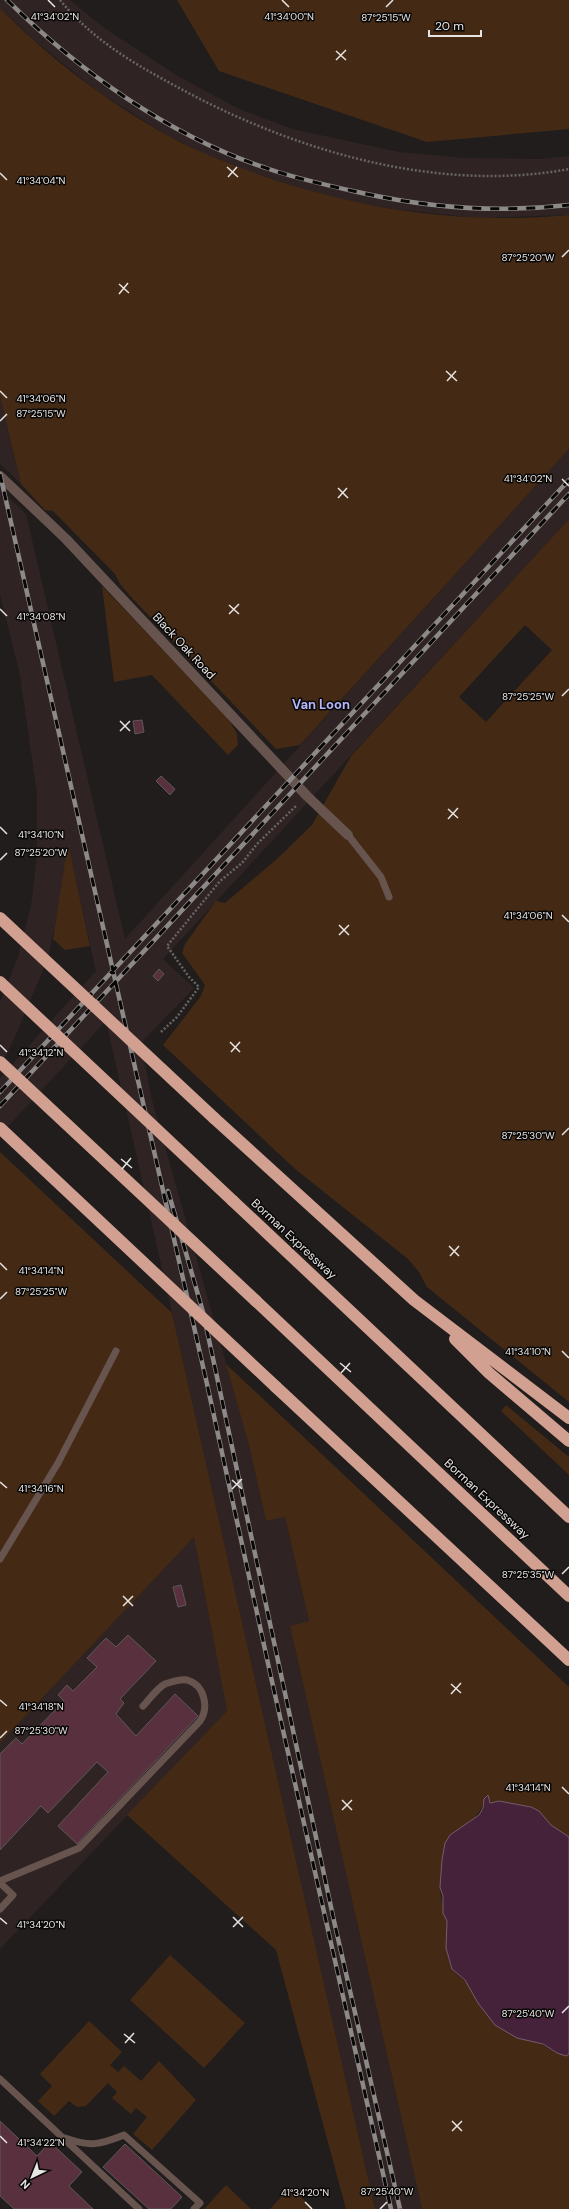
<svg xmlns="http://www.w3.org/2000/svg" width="569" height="2209" viewBox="0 0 569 2209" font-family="'DM Sans',sans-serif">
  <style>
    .built { fill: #2f2423 }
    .green { fill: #442a15; fill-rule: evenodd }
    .water { fill: #452239; stroke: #765c6c }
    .building { fill: #59303d; stroke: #5d5859 }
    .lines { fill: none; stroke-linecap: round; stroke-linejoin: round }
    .path { stroke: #686564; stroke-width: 2.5; stroke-dasharray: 2 2; stroke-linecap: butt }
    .service { stroke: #68544e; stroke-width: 7 }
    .minor { stroke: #68544e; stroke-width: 10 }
    .motorway { stroke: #d1a090; stroke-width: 12 }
    .rail-casing { stroke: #8c8988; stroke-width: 4.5 }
    .rail { stroke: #090807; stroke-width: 3; stroke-dasharray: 9; stroke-linecap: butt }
    .motorway-bridge { stroke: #d1a090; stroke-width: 12 }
    .ticks { fill: none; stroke: #e7e4e4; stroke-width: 1.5 }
    .labels { text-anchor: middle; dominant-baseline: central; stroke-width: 3; stroke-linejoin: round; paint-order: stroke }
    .street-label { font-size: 12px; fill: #e7e4e4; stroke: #090807 }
    .neighbourhood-label { font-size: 13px; font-weight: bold; fill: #b5b6fd; stroke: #090807 }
    .ticks-label { font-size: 10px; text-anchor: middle; fill: #e7e4e4; stroke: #090807; stroke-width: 3; stroke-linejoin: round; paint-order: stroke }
  </style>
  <rect width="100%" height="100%" fill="#211d1c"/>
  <path class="built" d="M0 0H70L104 28 178 76 237 108 292 129 399 152 465 158 540 159 569 156V215L476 218 394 209 333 198 248 171 209 156 167 135 100 93 35 41 0 8Z
    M0 396 21 484 0 464Z
    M569 449V519L163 959 194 988 141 1043 152 1100 249 1445 266 1521 285 1517 309 1621 290 1626 422 2209H375L106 1021 0 1135V1078L96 971 68 845 59 906 48 958 15 1037 0 1067V1002L18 957 31 906 37 857V794L20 675 0 595V489L26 514 125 939Z
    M194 1537 227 1711 0 1949V1743Z"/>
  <path class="green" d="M177 0H569V129L427 142 219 71Z
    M0 8C49 58 106 101 167 135 197 152 230 164 263 176 363 210 463 225 569 215V449L300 745 276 749 131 597 120 584 115 574 53 511 45 510 21 484 0 396Z
    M569 519V1402L427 1287 419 1272 408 1259 294 1168 163 1045 201 996 205 985 182 953 185 944 216 901 225 903 278 858 312 825 351 756ZM525 625 552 650 486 722 459 697Z
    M102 586 228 718 237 734 238 745 228 755 152 675 114 682Z
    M68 843 90 946 65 950 53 939Z
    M0 1152 172 1313 375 2209H346L276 1950 127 1815 227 1711 194 1537 0 1743Z
    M226 1364 569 1687V1837L551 1825 539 1811 531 1807 499 1801 490 1803 488 1796 484 1799C482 1817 465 1825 450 1835 447 1851 441 1869 440 1886 440 1896 445 1912 447 1921 449 1938 444 1948 451 1966 454 1974 465 1979 469 1986 487 2018 500 2034 536 2042 546 2045 559 2059 569 2054V2209H422L290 1626 309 1621 285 1517 266 1521 249 1445Z
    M506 1405 569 1457V1475L501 1411Z
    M170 1955 245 2023 204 2068 130 2000Z
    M89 2021 122 2052 110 2065 118 2072 124 2066 141 2081 159 2061 196 2100 152 2150 133 2134 147 2117 136 2108 131 2114 112 2098 117 2092 108 2083 86 2106 77 2107 69 2101 54 2116 38 2101 52 2086 40 2074Z
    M226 2185 251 2209H204Z
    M290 2187 314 2209H270Z"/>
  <path class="water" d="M488 1795 490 1803 499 1801 531 1807 539 1811 551 1825 569 1837V2054L566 2056 557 2053 543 2044 517 2038 495 2025 478 2003 465 1980 452 1969 446 1948 447 1921 443 1913V1896L440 1887 442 1860 445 1843 450 1835 479 1815 483 1808 484 1799Z"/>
  <path class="building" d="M142 720 144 732 135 734 133 721Z
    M161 776 175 789 170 795 156 781Z
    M159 969 164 974 158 981 153 976Z
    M181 1585 186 1605 178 1607 173 1587Z
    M128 1635 156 1661 120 1699 124 1703 116 1714 136 1736 175 1694 198 1716 77 1844 58 1826 108 1772 97 1762 48 1813 41 1806 0 1850V1754L16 1738 22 1744 64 1701 58 1695 67 1685 73 1691 97 1667 87 1658 106 1638 116 1647Z
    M0 2121 37 2156 50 2142 82 2172 69 2186 93 2209H14L0 2196Z
    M125 2144 182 2197 171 2209H149L103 2167Z"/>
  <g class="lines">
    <path class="path" d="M60 0C90 37 129 61 170 83 288 149 434 194 569 169
      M161 1032 177 1017 199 987 189 977 167 946 220 881 242 863 257 844 297 805"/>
    <path class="service" d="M348 835 381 877 389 897
      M0 1559 58 1463 116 1351
      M0 1881 79 1848 200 1721C209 1708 205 1685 187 1680 181 1679 171 1682 165 1684 157 1688 149 1700 143 1706
      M0 1883 13 1895 0 1909
      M0 2079 139 2209
      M65 2138C91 2147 99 2145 124 2135L200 2203 194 2209"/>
    <path class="minor" d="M0 476 66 539 307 796 348 835"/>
    <path class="motorway" d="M214 1118 414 1300 569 1418
      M233 1201 569 1517
      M256 1301 569 1596
      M455 1339 489 1373 569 1441
      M276 1387 569 1660"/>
    <g class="rail-casing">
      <path id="rail" d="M7 0C79 71 169 136 266 168 297 179 330 186 362 193 430 208 500 213 569 205
        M0 474 207 1384 271 1677 391 2209
        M0 1092 569 480
        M0 1106 569 494
        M168 1191 203 1312 334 1921 400 2209"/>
    </g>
    <use href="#rail" class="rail"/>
    <path class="motorway-bridge" d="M0 918 214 1118
      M0 982 233 1201
      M0 1062 256 1301
      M0 1128 276 1387"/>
  </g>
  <path class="ticks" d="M48 0 55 7M282 0 289 7M386 7 393 0M336 51 346 60M336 60 346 50M227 167 238 177M0 173 7 180M228 177 237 167M562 257 569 250M119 284 129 293M119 294 128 283M446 371 457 381M447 381 456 371M0 391 7 398M0 421 7 414M562 479 569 486M338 488 348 498M338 498 347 488M229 605 239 614M0 609 7 616M229 614 239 604M562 696 569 689M120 721 130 731M120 731 130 721M448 809 458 818M448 819 458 808M0 827 7 834M0 860 7 853M562 915 569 922M339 925 349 935M339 935 349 925M230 1042 240 1052M0 1045 7 1052M231 1052 240 1042M562 1135 569 1128M121 1159 132 1168M122 1169 131 1158M449 1246 459 1256M450 1256 459 1246M0 1263 7 1270M0 1299 7 1292M562 1351 569 1358M340 1363 351 1372M341 1373 350 1363M232 1480 242 1489M0 1482 7 1488M232 1489 242 1479M562 1574 569 1567M123 1596 133 1606M123 1606 133 1596M451 1684 461 1693M451 1694 461 1683M0 1700 7 1706M0 1738 7 1731M562 1787 569 1794M342 1800 352 1810M342 1810 352 1800M233 1917 243 1927M0 1918 7 1924M233 1927 243 1917M562 2013 569 2006M124 2034 135 2043M125 2043 134 2033M452 2121 462 2131M452 2131 462 2121M0 2136 7 2143M305 2202 312 2209M380 2209 387 2202"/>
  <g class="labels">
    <g class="street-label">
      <text transform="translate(184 646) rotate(47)">Black Oak Road</text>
      <text transform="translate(294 1239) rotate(43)">Borman Expressway</text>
      <text transform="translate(487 1499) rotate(43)">Borman Expressway</text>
    </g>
    <g class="neighbourhood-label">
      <text x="321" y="704">Van Loon</text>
    </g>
  </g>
  <g class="ticks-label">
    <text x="289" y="20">41°34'00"N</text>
    <text x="55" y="20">41°34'02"N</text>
    <text x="386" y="21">87°25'15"W</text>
    <text x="41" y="184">41°34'04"N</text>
    <text x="528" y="261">87°25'20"W</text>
    <text x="41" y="402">41°34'06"N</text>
    <text x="41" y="417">87°25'15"W</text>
    <text x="528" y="482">41°34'02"N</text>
    <text x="41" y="620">41°34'08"N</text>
    <text x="528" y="700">87°25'25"W</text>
    <text x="41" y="838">41°34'10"N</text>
    <text x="41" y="856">87°25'20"W</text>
    <text x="528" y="919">41°34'06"N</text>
    <text x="41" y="1056">41°34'12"N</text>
    <text x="528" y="1139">87°25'30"W</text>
    <text x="41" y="1274">41°34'14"N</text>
    <text x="41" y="1295">87°25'25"W</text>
    <text x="528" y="1355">41°34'10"N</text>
    <text x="41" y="1492">41°34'16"N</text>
    <text x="528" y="1578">87°25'35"W</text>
    <text x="41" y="1710">41°34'18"N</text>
    <text x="41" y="1734">87°25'30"W</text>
    <text x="528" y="1791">41°34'14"N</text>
    <text x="41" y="1928">41°34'20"N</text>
    <text x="528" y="2017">87°25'40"W</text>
    <text x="41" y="2146">41°34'22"N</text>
    <text x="387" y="2195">87°25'40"W</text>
    <text x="305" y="2196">41°34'20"N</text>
  </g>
  <g transform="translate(32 2177) rotate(223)" stroke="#090807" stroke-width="3" paint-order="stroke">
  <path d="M0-3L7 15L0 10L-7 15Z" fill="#e7e4e4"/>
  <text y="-6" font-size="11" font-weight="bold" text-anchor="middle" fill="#e7e4e4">N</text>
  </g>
  <path d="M429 30v6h52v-6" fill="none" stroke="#e7e4e4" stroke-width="2"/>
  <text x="435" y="30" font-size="12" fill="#e7e4e4" stroke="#090807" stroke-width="3" paint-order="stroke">20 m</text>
</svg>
